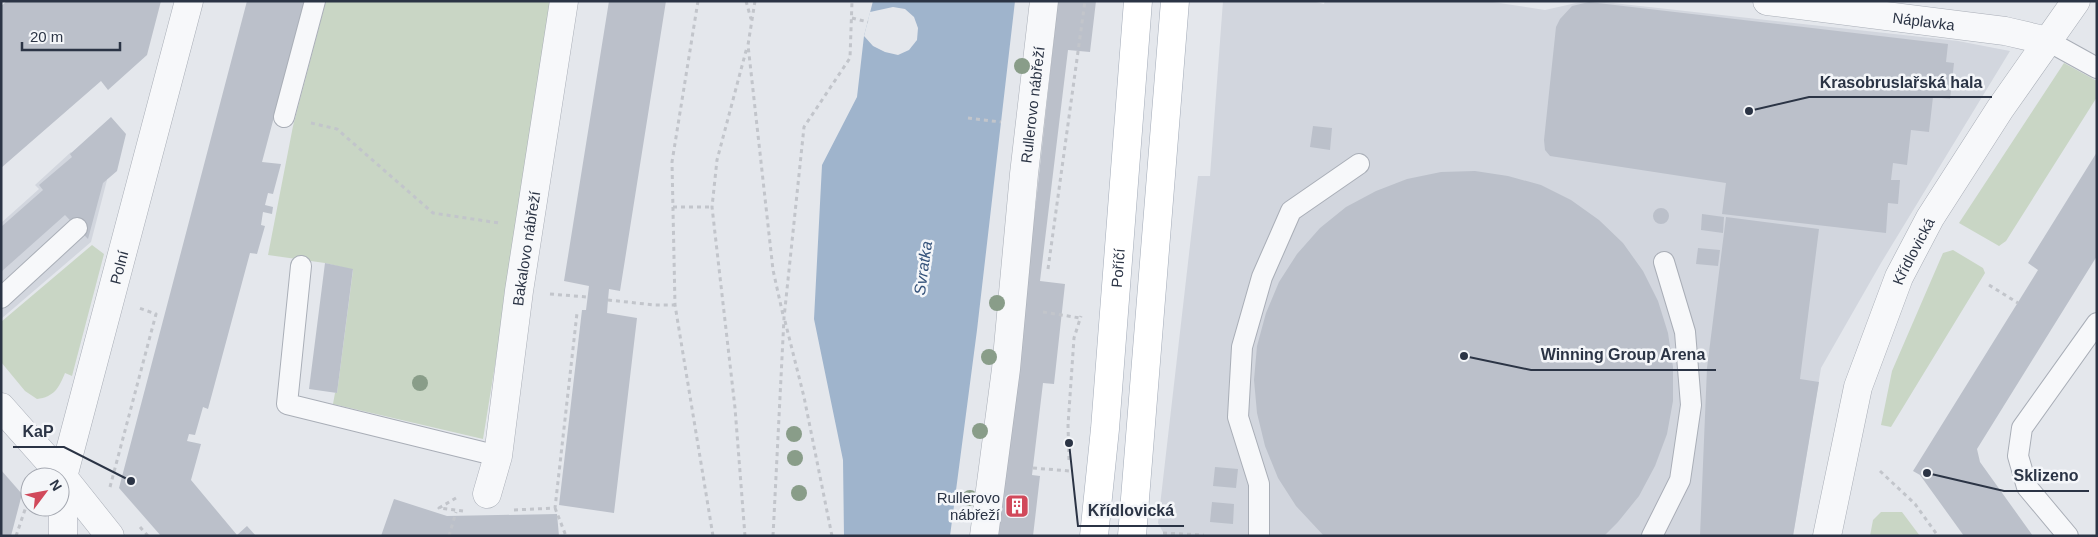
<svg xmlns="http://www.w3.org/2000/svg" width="2098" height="537" viewBox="0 0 2098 537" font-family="Arial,sans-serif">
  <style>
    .built { fill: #d2d6de }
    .green { fill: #c9d6c5 }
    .water { fill: #9fb4cc }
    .pier { fill: #e4e7ec }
    .building { fill: #bbc0ca }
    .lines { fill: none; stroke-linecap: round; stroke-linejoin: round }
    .lane-casing { stroke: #a9aeb7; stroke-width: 22 }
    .street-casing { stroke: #a9aeb7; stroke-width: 29 }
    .primary-casing { stroke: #a3abb8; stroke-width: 29 }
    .path { stroke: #c2c5cb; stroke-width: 3; stroke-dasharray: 4 4; stroke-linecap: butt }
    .lane { stroke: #f7f8fa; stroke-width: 20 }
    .street { stroke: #f7f8fa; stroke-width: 28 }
    .primary { stroke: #fff; stroke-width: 28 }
    .tree { fill: #899d89 }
    .labels { text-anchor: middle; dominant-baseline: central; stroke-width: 5; stroke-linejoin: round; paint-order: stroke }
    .street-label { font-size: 15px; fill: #2b3445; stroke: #f4f6f9 }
    .poi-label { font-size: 15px; fill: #2b3445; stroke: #f4f6f9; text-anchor: end }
    .water-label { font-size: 16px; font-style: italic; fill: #34527a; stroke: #f4f6f9 }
    .leader { fill: none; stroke: #2b3445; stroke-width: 2 }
    .callout-dot { fill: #2b3445; stroke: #f4f6f9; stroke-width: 2 }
    .callout-label { font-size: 16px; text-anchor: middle; font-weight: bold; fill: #2b3445; stroke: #f4f6f9; stroke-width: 5; stroke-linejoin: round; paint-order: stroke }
  </style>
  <rect width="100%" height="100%" fill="#e4e7ec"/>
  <path class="built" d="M1223 1H1312L1324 4 1325 1H1486L1545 10 1585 1H1595L1958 41 2010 51 1881 263 1821 368 1793 536H1165L1158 523 1198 176H1210Z
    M71 152 97 183 104 177 107 180 91 242 1 319V223L39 189 35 185Z"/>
  <path class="green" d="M326 1H554L483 439 333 404 335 393H337L353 270 325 263 268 255 293 126Z
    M2064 63 2097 81V97L2006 241 1999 246 1959 223Z
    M92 245 104 254 72 376 65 373C59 388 54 397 37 399L25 391 1 362V322Z
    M1953 250 1983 268 1985 273 1891 427 1881 425 1892 371 1943 253Z
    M1881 512H1902L1920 536H1870L1873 520Z"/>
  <path class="water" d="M873 1H1015L977 330 950 536H844L843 460 814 319 822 165 857 97 864 36Z"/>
  <path class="pier" d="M893 7 905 9 914 17 918 28 917 40 909 50 898 55 885 52 873 46 864 36 870 12Z"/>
  <path class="building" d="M7 1H161L147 55 108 90 101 81 1 168V6Z
    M247 1H305L262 162 281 164 273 194 268 193 265 205 273 207 272 214 263 212 261 225 265 226 257 254 250 253 208 409 203 407 195 435 189 434 187 441 201 444 191 480 237 535 247 526 256 536H161L119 488Z
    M609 1H666L620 291 609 289 608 300 607 313 637 318 614 513 559 505 582 310H586L589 286 564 281Z
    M1058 1H1096L1090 52 1068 50 1040 281 1065 284 1054 384 1043 383 1032 475 1040 476 1033 536H994L1035 211Z
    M1589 2 1948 44 1946 62 1954 63 1950 99 1933 97 1929 132 1911 130 1907 165 1893 163 1891 180H1900L1898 204 1888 203 1886 233 1722 214 1726 183 1550 156 1545 150 1544 140 1556 27 1560 19 1572 6Z
    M111 117 126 134 117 171 103 183 88 239 65 215 1 272V227L43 190 39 185 72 157 70 154Z
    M1313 126 1332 128 1330 150 1310 147Z
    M2097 152V256L1977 449 1980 462 2033 536H1964L1920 475 1913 471 2038 270 2028 263Z
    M1475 171 1508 176 1541 185 1571 200 1599 220 1623 243 1643 271 1658 301 1668 333 1673 367V401L1667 434 1655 466 1639 496 1618 522 1604 536H1324L1296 506 1278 478 1265 446 1257 413 1254 380 1257 346 1266 313 1279 282 1297 254 1320 228 1346 207 1376 191 1407 179 1441 172Z
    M1653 216a8 8 0 1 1 16 0a8 8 0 1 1-16 0Z
    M1702 214 1724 217 1723 233 1701 230Z
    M1726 217 1819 229 1800 379 1819 382 1793 536H1700L1707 368Z
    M1698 248 1720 250 1718 266 1696 264Z
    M325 263 353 269 337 393 309 389Z
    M1215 467 1238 469 1236 488 1213 486Z
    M1 470 22 494 11 536H1Z
    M394 499 447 516 557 514 559 536H381Z
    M1212 502 1234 504 1233 524 1210 522Z"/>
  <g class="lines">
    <g class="lane-casing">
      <path id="lane" d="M2048 41 2097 68
        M284 117 315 1
        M301 266 287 404 498 456
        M1 298 77 228
        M1259 536V484L1238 417 1242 347 1262 277 1291 211 1359 164
        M1652 536 1680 480 1691 405 1685 332 1664 262
        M2068 536 2027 487 2018 456 2022 428 2097 323"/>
    </g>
    <g class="street-casing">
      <g id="street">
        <path id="s1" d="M1767 1 2005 31 2048 41"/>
        <path d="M1 407 63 477 110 536"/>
        <path id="s2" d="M487 494 498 456 519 291 564 1"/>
        <path id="s3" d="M63 536V477L189 1"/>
        <path id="s4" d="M984 536 1006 369 1024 174 1044 1"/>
        <path id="s5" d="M1827 536 1858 387 1899 277 1930 218 2000 109 2076 1"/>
      </g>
    </g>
    <g class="primary-casing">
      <g id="primary">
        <path id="s6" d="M1094 536 1105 429 1138 1"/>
        <path d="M1132 536 1175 1"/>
      </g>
    </g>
    <path class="path" d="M698 1 672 162 675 305 713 536
      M746 1 751 19
      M755 1 748 45 773 270 783 315
      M852 18 868 22
      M968 118 1001 122
      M311 123 337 129 433 213 499 223
      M673 207H712
      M1048 269 1085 1
      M1989 285 2018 303
      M550 294 587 297
      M608 300 655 305H675
      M1043 312 1080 318
      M785 321 804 397 832 536
      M1069 460 1068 425 1074 338 1081 316
      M1033 468 1070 471
      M1880 471 1915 504 1938 536
      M110 487 156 314 139 308
      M456 498 439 508 463 511
      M555 508 566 536
      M514 510 555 508 577 313
      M140 527 148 536
      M1163 533 1204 535
      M16 536 30 495
      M449 536 456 512
      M745 536 735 408 712 207 717 160 747 47
      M773 536 784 318 804 127 850 58 852 1"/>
    <use href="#lane" class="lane"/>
    <use href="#street" class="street"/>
    <use href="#primary" class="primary"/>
  </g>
  <g class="tree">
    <circle cx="1022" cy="66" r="8"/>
    <circle cx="997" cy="303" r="8"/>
    <circle cx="989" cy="357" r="8"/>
    <circle cx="420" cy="383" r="8"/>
    <circle cx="980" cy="431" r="8"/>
    <circle cx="794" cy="434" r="8"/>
    <circle cx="795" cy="458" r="8"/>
    <circle cx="799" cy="493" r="8"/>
    <circle cx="970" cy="498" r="8"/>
  </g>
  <defs>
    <g id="building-square" transform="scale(1.25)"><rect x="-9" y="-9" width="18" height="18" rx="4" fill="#d1495b" stroke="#f4f6f9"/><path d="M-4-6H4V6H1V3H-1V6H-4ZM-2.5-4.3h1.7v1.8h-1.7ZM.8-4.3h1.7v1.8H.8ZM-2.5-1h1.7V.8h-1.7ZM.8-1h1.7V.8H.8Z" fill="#fff"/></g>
  </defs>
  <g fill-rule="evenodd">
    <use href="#building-square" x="1017" y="506"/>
  </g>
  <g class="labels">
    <g class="street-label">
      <text stroke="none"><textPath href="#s1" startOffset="158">Náplavka</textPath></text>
      <text stroke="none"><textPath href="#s4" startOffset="434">Rullerovo nábřeží</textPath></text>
      <text stroke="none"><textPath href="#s2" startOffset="249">Bakalovo nábřeží</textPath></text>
      <text stroke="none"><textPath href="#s5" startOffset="299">Křídlovická</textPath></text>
      <text stroke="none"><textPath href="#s3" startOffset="276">Polní</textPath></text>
      <text stroke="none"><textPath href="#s6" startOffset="269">Poříčí</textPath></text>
    </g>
    <g class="poi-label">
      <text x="1000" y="497">Rullerovo<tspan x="1000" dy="17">nábřeží</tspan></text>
    </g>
    <g class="water-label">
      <text transform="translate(923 268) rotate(-82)">Svratka</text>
    </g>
  </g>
  <path class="leader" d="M1749 111L1809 97H1992M1464 356L1531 370H1716M131 481L64 447H13M1927 473L2004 491H2089M1069 443L1078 526H1184"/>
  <g class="callout-dot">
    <circle cx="1749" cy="111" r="5"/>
    <circle cx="1464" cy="356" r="5"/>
    <circle cx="131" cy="481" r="5"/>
    <circle cx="1927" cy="473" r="5"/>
    <circle cx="1069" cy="443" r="5"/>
  </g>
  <g class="callout-label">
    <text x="1901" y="88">Krasobruslařská hala</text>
    <text x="1623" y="360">Winning Group Arena</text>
    <text x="38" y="437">KaP</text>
    <text x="2046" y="481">Sklizeno</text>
    <text x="1131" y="516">Křídlovická</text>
  </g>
  <rect width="2098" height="537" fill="none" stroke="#2b3445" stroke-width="5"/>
  <g transform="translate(45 492) rotate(58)"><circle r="24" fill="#f4f6f9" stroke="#a4a8b1"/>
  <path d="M0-4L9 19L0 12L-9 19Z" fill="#d1495b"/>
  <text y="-8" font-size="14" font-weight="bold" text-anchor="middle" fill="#2b3445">N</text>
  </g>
  <path d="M22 42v8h98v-8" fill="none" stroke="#2b3445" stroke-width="2.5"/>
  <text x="30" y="42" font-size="15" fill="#2b3445" stroke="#f4f6f9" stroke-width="4" paint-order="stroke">20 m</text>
</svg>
